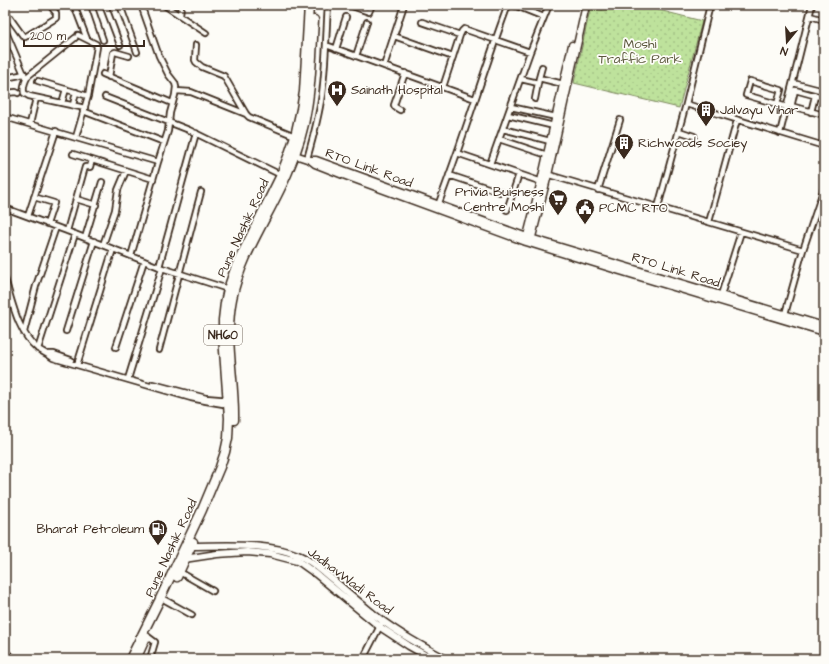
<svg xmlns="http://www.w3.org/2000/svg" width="829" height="664" viewBox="0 0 829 664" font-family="'Architects Daughter',sans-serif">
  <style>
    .park { fill: url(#park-dots); stroke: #7c865d }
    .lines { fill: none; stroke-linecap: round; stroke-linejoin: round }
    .street-casing { stroke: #3b2a1e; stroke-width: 8 }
    .secondary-casing { stroke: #3b2a1e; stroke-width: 9 }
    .highway-casing { stroke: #3b2a1e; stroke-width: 11 }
    .street { stroke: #fdfcf7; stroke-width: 4.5 }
    .secondary { stroke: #fdfcf7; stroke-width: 6 }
    .highway { stroke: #fdfcf7; stroke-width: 8 }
    .labels { text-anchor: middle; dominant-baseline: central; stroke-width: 3.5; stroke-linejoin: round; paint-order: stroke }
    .shield { fill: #fdfcf7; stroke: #75695f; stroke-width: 1 }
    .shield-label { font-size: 12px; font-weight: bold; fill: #3b2a1e }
    .park-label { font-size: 13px; fill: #5c583e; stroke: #fdfcf7 }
    .poi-label { font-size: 13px; fill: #3b2a1e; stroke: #fdfcf7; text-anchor: start }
    .street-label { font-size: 13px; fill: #3b2a1e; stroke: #fdfcf7 }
  </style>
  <defs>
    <pattern id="park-dots" width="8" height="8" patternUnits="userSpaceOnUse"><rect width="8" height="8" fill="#bee29c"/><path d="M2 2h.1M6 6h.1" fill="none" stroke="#a4c286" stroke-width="1.8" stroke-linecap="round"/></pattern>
  </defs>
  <rect width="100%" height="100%" fill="#fdfcf7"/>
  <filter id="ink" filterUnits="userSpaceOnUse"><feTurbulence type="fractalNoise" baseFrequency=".025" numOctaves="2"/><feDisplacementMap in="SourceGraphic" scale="8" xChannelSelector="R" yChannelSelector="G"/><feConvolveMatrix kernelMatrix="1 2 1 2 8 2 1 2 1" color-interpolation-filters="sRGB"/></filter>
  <g filter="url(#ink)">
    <path class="park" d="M591 5H639L702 21 679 108 574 83Z"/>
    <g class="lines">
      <g class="street-casing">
        <path id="street" d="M74 5 87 39
          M91 5 103 40
          M105 5 120 45
          M120 5 137 52
          M164 5 206 33
          M349 5 369 12 372 5
          M514 5 544 17
          M5 11 23 36 25 37 56 18V13L50 5
          M180 15 181 5
          M810 16 824 20
          M422 22 460 35
          M5 33 6 32 26 79
          M394 36 453 57
          M75 38 28 76C25 81 23 88 24 93L29 96 85 108
          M196 45 195 60 196 62 202 67 224 76 246 114 249 117 295 136
          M326 45 475 99
          M336 49 346 17
          M356 56 367 22
          M384 66 404 5
          M103 74 172 103
          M109 77 113 53 115 52 129 56
          M5 78 20 75 24 73
          M539 78 542 67
          M521 79 538 83
          M38 81 88 96
          M793 83 824 91
          M443 87 460 35 462 31 464 29 467 30 530 52
          M176 91 191 92 246 114
          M5 92 6 93 16 92 18 93
          M105 97 189 130 281 175
          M535 99 539 78 563 84
          M788 102 792 103 795 90 824 98
          M62 103 66 89
          M792 103 791 106 824 115
          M686 104 824 146
          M777 104 746 95 750 81 781 90 777 104 787 107
          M73 105 76 92
          M511 107 556 117
          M400 110 395 107 394 105 405 73
          M83 111 164 142
          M811 112 815 96
          M508 115 554 126
          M5 117 158 162 168 131 170 113 175 95 176 87 175 83 168 74 159 56 141 5
          M30 124 36 98
          M503 129 550 141
          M679 131 694 136
          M780 133 812 5
          M76 137 88 96 97 47 96 44 78 35
          M499 139 547 155
          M457 153 542 182
          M73 154 153 179
          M307 159C313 138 319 116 322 94 326 64 326 34 328 5
          M490 164 530 52 549 5
          M546 174 803 250
          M449 175 500 192
          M598 190 620 120
          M34 197 54 203 47 224
          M76 199 96 205
          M658 207 686 104 710 5
          M5 208 67 231 162 268 228 289
          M437 208C463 141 483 72 508 5
          M507 210 519 174
          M28 216 56 131
          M709 222 737 120
          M67 231 85 167H90L92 160
          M85 238 102 182
          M103 245 115 210 118 190 126 171
          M131 256 158 162
          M159 267 196 133
          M5 279C12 301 18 333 37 348 42 352 48 354 53 358L191 398 206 401 229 405
          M721 295 741 232
          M785 314 803 250 824 188
          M66 331 94 241
          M24 332 36 286 56 227
          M116 347 144 261
          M38 349 75 234
          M159 350 201 192
          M49 354H54L71 360
          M77 365 113 249
          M128 379 162 268
          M153 384 206 398 230 400
          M178 571 213 591
          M165 600 192 615
          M147 636 155 642 150 659
          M5 652 15 659
          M363 659 381 624"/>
      </g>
      <g class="secondary-casing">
        <path id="secondary" d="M295 155 310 160H316L527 237 824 326
          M310 160 315 164 343 175 526 242 620 271 824 332
          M526 240 541 181 572 45
          M531 241 548 175 586 5
          M821 329 824 318
          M189 546C224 546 267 542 300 556 312 561 322 571 332 579 346 591 361 604 376 616 398 633 422 646 446 659
          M184 559 217 554 247 552 270 554 297 561 302 564 316 574 380 627 409 646 432 659"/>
      </g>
      <g class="highway-casing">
        <path id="highway" d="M234 420C235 380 224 339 232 299 240 256 271 213 288 172 297 151 304 130 307 108 312 79 312 49 314 20
          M177 577 193 542
          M130 659 159 601 202 510 220 467 225 452 228 438 229 418 223 337V320L225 303 228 289 236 266 281 175 289 154 295 136 301 109 304 92 309 5
          M136 659 146 637"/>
      </g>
      <use href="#street" class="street"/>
      <use href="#secondary" class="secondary"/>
      <use href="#highway" class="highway"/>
    </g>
  </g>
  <defs>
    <g id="hospital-pin" transform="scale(1)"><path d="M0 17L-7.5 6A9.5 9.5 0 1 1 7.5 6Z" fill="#3b2a1e" stroke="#fdfcf7"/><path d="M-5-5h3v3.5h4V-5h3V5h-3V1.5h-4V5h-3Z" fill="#fff"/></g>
    <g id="building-pin" transform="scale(1)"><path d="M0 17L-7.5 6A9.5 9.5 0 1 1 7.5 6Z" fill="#3b2a1e" stroke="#fdfcf7"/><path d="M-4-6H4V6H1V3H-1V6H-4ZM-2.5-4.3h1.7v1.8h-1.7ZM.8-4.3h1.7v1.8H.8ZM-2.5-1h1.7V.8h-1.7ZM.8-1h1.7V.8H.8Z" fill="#fff"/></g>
    <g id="supermarket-pin" transform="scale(1)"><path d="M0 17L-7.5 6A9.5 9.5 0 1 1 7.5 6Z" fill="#3b2a1e" stroke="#fdfcf7"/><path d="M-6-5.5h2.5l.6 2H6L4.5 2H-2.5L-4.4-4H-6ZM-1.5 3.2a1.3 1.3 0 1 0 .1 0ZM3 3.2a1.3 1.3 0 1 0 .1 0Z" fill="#fff"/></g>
    <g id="civic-pin" transform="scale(1)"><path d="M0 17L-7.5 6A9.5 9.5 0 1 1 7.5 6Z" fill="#3b2a1e" stroke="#fdfcf7"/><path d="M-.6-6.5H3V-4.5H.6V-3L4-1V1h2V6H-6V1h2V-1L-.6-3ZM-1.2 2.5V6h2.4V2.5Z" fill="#fff"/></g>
    <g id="fuel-pin" transform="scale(1)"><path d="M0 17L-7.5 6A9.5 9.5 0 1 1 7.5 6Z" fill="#3b2a1e" stroke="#fdfcf7"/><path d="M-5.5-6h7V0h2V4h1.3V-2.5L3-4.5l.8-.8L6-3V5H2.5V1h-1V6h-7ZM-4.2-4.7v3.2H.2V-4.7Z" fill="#fff"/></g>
  </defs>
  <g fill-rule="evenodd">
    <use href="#hospital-pin" x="337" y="90"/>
    <use href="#building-pin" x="706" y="110"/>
    <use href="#building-pin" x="624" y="143"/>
    <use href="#supermarket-pin" x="558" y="199"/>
    <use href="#civic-pin" x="585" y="208"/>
    <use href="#fuel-pin" x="158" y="529"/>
  </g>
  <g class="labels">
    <rect class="shield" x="204" y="325" width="38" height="20" rx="3"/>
    <g class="shield-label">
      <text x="223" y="335">NH60</text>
    </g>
    <g class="park-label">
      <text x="640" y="44">Moshi<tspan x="640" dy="15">Traffic Park</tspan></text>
    </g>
    <g class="poi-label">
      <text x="351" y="90">Sainath Hospital</text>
      <text x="720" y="110">Jalvayu Vihar</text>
      <text x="638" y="143">Richwoods Sociey</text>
      <text x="544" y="192" text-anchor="end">Privia Buisness<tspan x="544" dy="15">Centre Moshi</tspan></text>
      <text x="599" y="208">PCMC RTO</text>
      <text x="144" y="529" text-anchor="end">Bharat Petroleum</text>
    </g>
    <g class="street-label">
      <text transform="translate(369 168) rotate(20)">RTO Link Road</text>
      <text transform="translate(243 228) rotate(-65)">Pune Nashik Road</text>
      <text transform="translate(676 270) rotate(17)">RTO Link Road</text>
      <text transform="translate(171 548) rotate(-65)">Pune Nashik Road</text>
      <text transform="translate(350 581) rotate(37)">JadhavWadi Road</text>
    </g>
  </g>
  <rect width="829" height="664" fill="none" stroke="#fdfcf7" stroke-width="20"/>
  <rect x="10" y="10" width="809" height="644" fill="none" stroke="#3b2a1e" stroke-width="1.5" filter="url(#ink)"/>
  <g transform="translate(787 42) rotate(198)" stroke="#fdfcf7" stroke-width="3" paint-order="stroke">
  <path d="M0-3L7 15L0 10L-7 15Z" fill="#3b2a1e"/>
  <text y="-6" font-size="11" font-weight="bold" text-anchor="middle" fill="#3b2a1e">N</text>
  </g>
  <path d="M24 40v6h120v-6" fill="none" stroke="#3b2a1e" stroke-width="2"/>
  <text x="30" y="40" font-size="12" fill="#3b2a1e" stroke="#fdfcf7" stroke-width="3" paint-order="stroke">200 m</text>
</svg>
